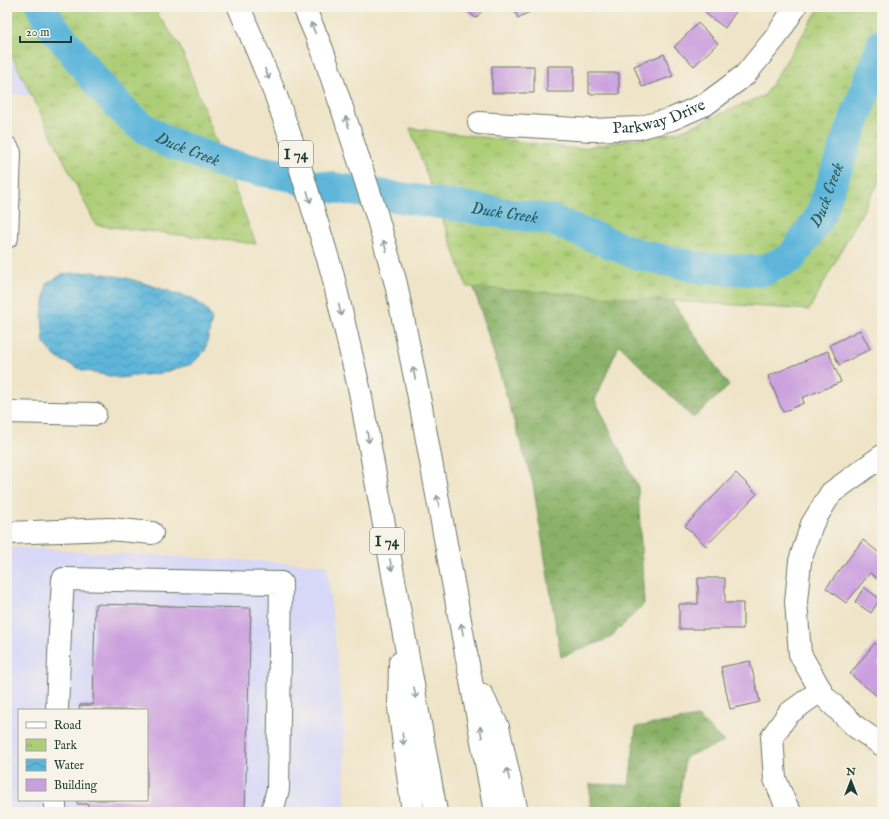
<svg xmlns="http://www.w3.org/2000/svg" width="889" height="819" viewBox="0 0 889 819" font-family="'IM FELL English',serif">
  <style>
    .built { fill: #d7d7f8; fill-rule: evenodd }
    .forest { fill: url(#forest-crowns); stroke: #54774e }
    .park { fill: url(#park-tufts); stroke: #668656 }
    .water { fill: url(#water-waves); stroke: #3e7a87 }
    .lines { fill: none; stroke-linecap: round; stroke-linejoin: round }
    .river { stroke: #5db6da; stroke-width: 31 }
    .building { fill: #ca9fde }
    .minor-casing { stroke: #687767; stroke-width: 24 }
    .highway-casing { stroke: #687767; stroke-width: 24 }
    .minor { stroke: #fff; stroke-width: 22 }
    .highway { stroke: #fff; stroke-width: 22 }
    .oneway { stroke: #8f9e9a }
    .labels { text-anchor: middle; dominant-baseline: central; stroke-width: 3; stroke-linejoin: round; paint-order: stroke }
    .shield { fill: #f7f3e8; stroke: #60746a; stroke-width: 1 }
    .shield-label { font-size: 15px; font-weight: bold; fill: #1f3d34 }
    .street-label { font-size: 16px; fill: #1f3d34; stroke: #f7f3e8 }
    .water-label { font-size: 17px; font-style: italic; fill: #2e5b5e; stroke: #f7f3e8 }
  </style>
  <defs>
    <pattern id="forest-crowns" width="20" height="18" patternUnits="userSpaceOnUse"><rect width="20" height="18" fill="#8ab168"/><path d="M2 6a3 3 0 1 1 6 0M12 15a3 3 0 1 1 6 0" fill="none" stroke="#709156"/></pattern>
    <pattern id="park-tufts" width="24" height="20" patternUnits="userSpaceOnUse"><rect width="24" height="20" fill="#adce77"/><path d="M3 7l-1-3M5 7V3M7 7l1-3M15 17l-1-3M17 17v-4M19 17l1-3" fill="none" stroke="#8ca862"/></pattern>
    <pattern id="water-waves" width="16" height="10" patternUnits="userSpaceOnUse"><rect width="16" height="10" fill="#5db6da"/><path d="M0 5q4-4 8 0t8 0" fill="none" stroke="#4c95b2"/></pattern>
  </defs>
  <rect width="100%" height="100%" fill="#f7f3e8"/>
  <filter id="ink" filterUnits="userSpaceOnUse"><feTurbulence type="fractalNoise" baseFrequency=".025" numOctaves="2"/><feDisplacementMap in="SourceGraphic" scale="8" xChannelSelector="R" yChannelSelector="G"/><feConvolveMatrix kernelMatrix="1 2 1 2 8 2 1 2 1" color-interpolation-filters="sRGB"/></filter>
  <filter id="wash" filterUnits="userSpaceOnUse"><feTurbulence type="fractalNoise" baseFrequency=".012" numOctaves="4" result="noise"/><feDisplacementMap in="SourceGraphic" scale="16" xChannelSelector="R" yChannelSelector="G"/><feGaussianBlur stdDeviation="0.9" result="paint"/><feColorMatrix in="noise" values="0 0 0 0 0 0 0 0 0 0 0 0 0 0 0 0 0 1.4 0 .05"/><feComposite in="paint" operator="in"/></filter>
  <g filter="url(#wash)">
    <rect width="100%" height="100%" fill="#efe4c7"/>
    <path class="built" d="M7 50 31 95H7Z
      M7 547 327 565 344 728 345 812H7ZM19 710H147V800H19Z"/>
    <path class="forest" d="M456 228 660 283 729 386 693 418 619 345 595 400 638 487 644 604 610 638 561 657 533 484Z
      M698 717 724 742 685 757 678 812H590V784L629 785 636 727Z"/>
    <path class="park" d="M7 7H152L179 44 256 244 96 225 7 46Z
      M820 7H882V176L809 310 467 287 410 128 577 149 678 132 765 95Z"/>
    <path class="water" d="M93 272 127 278 194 299 206 309 212 319 205 351 192 364 161 373 119 378 82 370 57 358 44 343 42 315 47 283 63 274Z"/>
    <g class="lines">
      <path class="river" id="s1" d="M42 7 50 23 103 90 134 121 163 140 228 165 296 177 309 184 551 220 637 254 700 268 762 271 791 258 819 218 882 44"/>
    </g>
    <g id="blocks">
      <path class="building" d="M462 7H485L476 18Z
        M513 7H539L518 18Z
        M711 7H739L725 28 706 14Z
        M698 23 718 43 694 66 674 47Z
        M664 54 673 76 642 87 634 66Z
        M492 66H534V93H492Z
        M547 66H574V92H547Z
        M589 73H619V94H589Z
        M860 330 870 349 839 365 830 345Z
        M828 351 841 382 802 398 804 403 783 412 768 376Z
        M736 473 757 494 706 546 685 526Z
        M863 540 882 555V576L879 580 870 573 846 603 826 588Z
        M698 578H725V603H743V629H679V604H698Z
        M864 587 880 599 871 613 855 602Z
        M95 604 251 608 245 812H87L88 804H77V800H147V710H79L80 705H93Z
        M875 643 882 649V659L878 664 882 667V700L850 674Z
        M750 661 760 702 730 709 721 667Z"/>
    </g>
  </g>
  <g filter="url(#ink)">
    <use href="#blocks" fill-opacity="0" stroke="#687767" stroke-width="1"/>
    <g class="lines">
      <g class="minor-casing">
        <g id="minor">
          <path id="s2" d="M479 123 592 130 638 128 672 119 706 104 745 75 776 37 795 7"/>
          <path d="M7 148 10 153 7 237"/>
          <path d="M7 412 95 414"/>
          <path d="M882 456 831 493 812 524 800 561 796 602 800 654 824 696 856 727 882 745"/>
          <path d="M7 533 110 529 152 533"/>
          <path d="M57 710 60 632 63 579 281 583 278 789 272 812"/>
          <path d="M55 812V800"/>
          <path d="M790 812 785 803 775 779 772 737 788 714 821 690"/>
        </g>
      </g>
      <g class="highway-casing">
        <path id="highway" d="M239 7 276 96 295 150 332 272 360 392 436 812
          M304 7 322 49 342 108 377 216 396 284 421 407 495 812
          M400 663 399 707 413 812
          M482 695 498 727 517 812"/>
      </g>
      <use href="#minor" class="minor"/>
      <use href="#highway" class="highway"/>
    </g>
    <defs><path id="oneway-shaft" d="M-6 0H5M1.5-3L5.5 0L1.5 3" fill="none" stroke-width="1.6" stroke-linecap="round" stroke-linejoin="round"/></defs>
    <g class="oneway">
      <use href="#oneway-shaft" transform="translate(313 28) rotate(-113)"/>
      <use href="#oneway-shaft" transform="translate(267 74) rotate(68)"/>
      <use href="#oneway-shaft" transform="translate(347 122) rotate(-108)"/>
      <use href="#oneway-shaft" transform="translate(309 197) rotate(73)"/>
      <use href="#oneway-shaft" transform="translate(385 246) rotate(-106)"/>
      <use href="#oneway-shaft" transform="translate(340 310) rotate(77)"/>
      <use href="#oneway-shaft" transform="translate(414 373) rotate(-102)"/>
      <use href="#oneway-shaft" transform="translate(368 437) rotate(80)"/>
      <use href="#oneway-shaft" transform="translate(438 501) rotate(-100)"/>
      <use href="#oneway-shaft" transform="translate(391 565) rotate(80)"/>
      <use href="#oneway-shaft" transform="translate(462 629) rotate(-101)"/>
      <use href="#oneway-shaft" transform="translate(415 693) rotate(80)"/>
      <use href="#oneway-shaft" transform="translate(481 732) rotate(-100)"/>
      <use href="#oneway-shaft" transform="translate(403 739) rotate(83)"/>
      <use href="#oneway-shaft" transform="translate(508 774) rotate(-103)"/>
    </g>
  </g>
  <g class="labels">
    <g class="shield">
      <rect x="279" y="141" width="34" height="26" rx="3"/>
      <rect x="370" y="528" width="34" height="26" rx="3"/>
    </g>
    <g class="shield-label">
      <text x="296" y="154">I 74</text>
      <text x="387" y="541">I 74</text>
    </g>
    <g class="street-label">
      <text stroke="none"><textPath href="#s2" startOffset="182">Parkway Drive</textPath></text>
    </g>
    <g class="water-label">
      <text stroke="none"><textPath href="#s1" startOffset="208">Duck Creek</textPath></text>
      <text stroke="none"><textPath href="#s1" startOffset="904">Duck Creek</textPath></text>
      <text stroke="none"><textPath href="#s1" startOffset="533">Duck Creek</textPath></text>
    </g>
  </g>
  <rect width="889" height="819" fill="none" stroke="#f7f3e8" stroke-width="24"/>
  <rect x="18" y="709" width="130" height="92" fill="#f7f3e8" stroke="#a1aaa0"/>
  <rect x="26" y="722" width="20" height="6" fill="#ffffff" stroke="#a1aaa0"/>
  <text x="54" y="729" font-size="12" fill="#1f3d34">Road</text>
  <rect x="26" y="739" width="20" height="12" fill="url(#park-tufts)" stroke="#a1aaa0"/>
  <text x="54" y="749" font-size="12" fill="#1f3d34">Park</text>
  <rect x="26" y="759" width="20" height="12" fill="url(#water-waves)" stroke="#a1aaa0"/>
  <text x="54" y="769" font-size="12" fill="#1f3d34">Water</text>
  <rect x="26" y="779" width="20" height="12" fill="#ca9fde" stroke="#a1aaa0"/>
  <text x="54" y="789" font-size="12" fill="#1f3d34">Building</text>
  <g transform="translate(851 781)" stroke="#f7f3e8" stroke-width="3" paint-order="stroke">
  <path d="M0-3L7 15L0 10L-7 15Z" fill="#1f3d34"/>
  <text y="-6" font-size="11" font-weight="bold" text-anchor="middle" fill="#1f3d34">N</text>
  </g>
  <path d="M20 36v6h51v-6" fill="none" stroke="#1f3d34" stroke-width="2"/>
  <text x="26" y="36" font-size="12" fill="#1f3d34" stroke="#f7f3e8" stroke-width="3" paint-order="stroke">20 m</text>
</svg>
